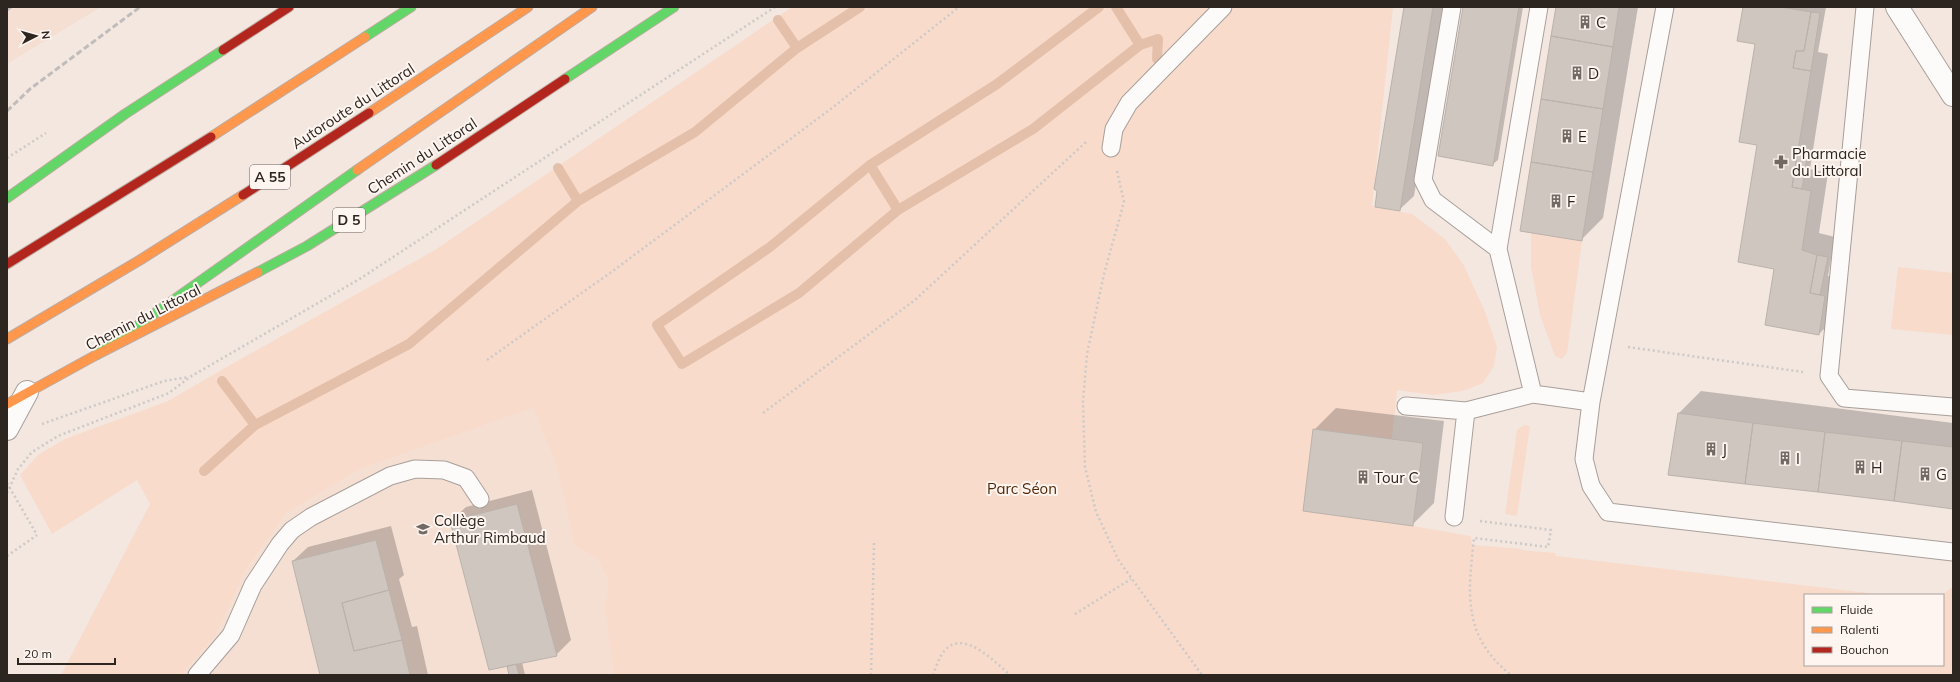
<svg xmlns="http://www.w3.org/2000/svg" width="1960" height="682" viewBox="0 0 1960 682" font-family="Mulish,sans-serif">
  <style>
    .built { fill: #f5dfd3 }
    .green { fill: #f8dbcb }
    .shadow { fill: #0003 }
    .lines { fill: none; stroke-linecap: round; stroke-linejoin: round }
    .stream { stroke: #e4bfa9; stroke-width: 10 }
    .building { fill: #cfc6c0; stroke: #bbb2ac }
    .lane-casing { stroke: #a89f9a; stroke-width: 19 }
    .street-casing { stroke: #a89f9a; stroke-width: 24 }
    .fast-casing { stroke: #bdaba0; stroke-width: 11 }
    .slow-casing { stroke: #bdaba0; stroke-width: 11 }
    .jam-casing { stroke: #bdaba0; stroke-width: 11 }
    .path { stroke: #cdc9c7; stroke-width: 2.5; stroke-dasharray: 2 3; stroke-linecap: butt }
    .lane { stroke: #fdfbfa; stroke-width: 17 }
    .street { stroke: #fdfbfa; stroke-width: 22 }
    .fast { stroke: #63d668; stroke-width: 9 }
    .slow { stroke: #ff974d; stroke-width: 9 }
    .jam { stroke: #b3261e; stroke-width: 9 }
    .rail { stroke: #c0bcbb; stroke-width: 3; stroke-dasharray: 6 3; stroke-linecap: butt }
    .path-bridge { stroke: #cdc9c7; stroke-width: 2.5; stroke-dasharray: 2 3; stroke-linecap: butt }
    .labels { text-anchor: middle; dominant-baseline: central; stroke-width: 4; stroke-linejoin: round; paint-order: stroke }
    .shield { fill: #fef5f0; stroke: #6c635e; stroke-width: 1 }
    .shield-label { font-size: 14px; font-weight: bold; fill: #2d2520 }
    .poi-label { font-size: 15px; fill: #2d2520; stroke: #fef5f0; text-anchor: start }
    .street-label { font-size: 15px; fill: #2d2520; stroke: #fef5f0 }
    .park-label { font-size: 15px; fill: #532807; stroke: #fef5f0 }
  </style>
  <rect width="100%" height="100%" fill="#f3e7e0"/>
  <path class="built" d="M7 7H101L7 64Z
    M533 408 556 465 575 546 598 559 609 583 605 607 613 675H181L215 637 245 571 286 513 360 469Z"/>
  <path class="green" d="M792 7H1393L1372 206 1412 214 1445 239 1463 264 1484 309 1497 347 1494 366 1483 383 1463 391 1433 395 1397 390 1392 439 1313 430 1303 511 1413 526 1471 536 1472 544 1474 545 1522 549V550L1555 553 1556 556 1885 595H1805V665H1943V595H1941L1953 587V675H613L605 607 609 583 598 559 575 546 556 465 533 408 360 469 286 513 245 571 215 637 181 675H61L150 504 137 480 52 534 20 475 38 455 65 439 168 401 225 368 435 250Z
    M1531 232 1582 241 1567 353 1562 359 1555 356 1540 315 1531 267Z
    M1898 267 1953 273V335L1891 329Z
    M1524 425 1530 426 1517 516 1505 514 1517 430Z"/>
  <path class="shadow" d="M1405 7H1445L1414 196 1399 210Z
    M1464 7H1523L1498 160 1492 165Z
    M1558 7H1638L1603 218 1581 240Z
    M1744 7H1826L1818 52 1828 54 1810 169 1828 173 1819 233 1835 237 1828 276 1842 279 1837 316 1819 334 1775 268 1759 144 1756 43Z
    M1701 391 1953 423V508L1669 474 1679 413Z
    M1336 408 1444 421 1434 503 1412 525 1314 430Z
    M532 490 571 640 556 655 522 662 525 675H510L451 521 466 507Z
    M391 526 404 575 399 579 412 627 417 626 428 675H321L293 561 308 547Z"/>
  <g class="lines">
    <path class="stream" d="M1099 7 997 84 870 165 770 247 657 325 682 364 799 293 898 210 1033 129 1140 45 1158 39 1157 59
      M1116 7 1140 45
      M778 20 797 48
      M870 165 898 210
      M558 168 578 201
      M222 381 255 425
      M204 471 255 425 409 344 578 201 695 132 797 48 860 7"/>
  </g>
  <path class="building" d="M1404 7H1433L1400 211 1375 207 1377 191 1374 189Z
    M1463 7H1519L1493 166 1438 156Z
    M1556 7H1619L1613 47 1551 36Z
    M1743 7H1781L1811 12 1804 51H1796L1793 68 1811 71 1792 187 1811 191 1802 250 1817 255 1810 293 1825 296 1819 335 1765 325 1774 269 1738 262 1757 145 1739 142 1755 44 1737 41Z
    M1811 12 1820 13 1811 71 1793 68 1796 51H1804Z
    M1551 36 1613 47 1603 109 1541 99Z
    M1541 99 1603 109 1593 172 1531 162Z
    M1798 150 1808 152 1802 189 1792 187Z
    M1531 162 1593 172 1582 241 1520 231Z
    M1817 255 1828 257 1820 295 1810 293Z
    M1678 413 1753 423 1745 484 1668 475Z
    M1753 423 1825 432 1818 492 1745 484Z
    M1313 429 1423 443 1413 526 1303 511Z
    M1825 432 1902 441 1894 501 1818 492Z
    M1902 441 1953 447V509L1894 501Z
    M517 504 557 656 489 670 450 521Z
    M376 540 389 590 342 603 354 651 402 640 410 675H320L292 561Z
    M389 590 402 640 354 651 342 603Z
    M516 664 519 675H509L507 666Z"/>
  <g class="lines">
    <g class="lane-casing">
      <path id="lane" d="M1452 7 1423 180 1433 200 1498 249
        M1665 7 1591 402 1584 459 1591 486 1608 512 1953 552
        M1865 7 1829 376 1844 398 1953 407
        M1111 148 1114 129 1129 103 1223 7
        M1533 394 1498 249 1539 7
        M1406 406 1466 411
        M1454 517 1466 411 1533 394 1591 402
        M197 675 231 635 253 585 280 544 292 530 311 517 390 476 415 469 444 470 466 478 480 499"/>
    </g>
    <g class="street-casing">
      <path id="street" d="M1897 7 1953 95
        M7 429 27 392"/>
    </g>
    <g class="fast-casing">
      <path id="fast" d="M365 37 411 7
        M565 79 674 7
        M7 198 125 114 223 50
        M258 272 307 246 436 165
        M96 355 357 170"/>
    </g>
    <g class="slow-casing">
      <path id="slow" d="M369 113 528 7
        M211 137 365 37
        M357 170 592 7
        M7 339 140 260 243 195
        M7 404 96 355 258 272"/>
    </g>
    <g class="jam-casing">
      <path id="jam" d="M223 50 289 7
        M436 165 565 79
        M243 195 369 113
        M7 264 211 137"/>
    </g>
    <path class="path" d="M7 158 46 133
      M1117 171 1124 202 1104 274 1087 354 1083 402 1085 467 1096 512 1119 561 1202 675
      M1628 347 1803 372
      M487 360 610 273 832 108 959 7
      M763 413 915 300 1086 142
      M42 424 164 381 189 377
      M7 493 18 469 32 452 58 436 169 393 190 377 358 280 775 7
      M1480 521 1551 530 1548 547 1474 538C1468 594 1462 636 1511 675
      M7 556 37 535
      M1075 614 1131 579
      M871 675 874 543
      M933 675C936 667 939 657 945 650 964 629 995 662 1010 675"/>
    <use href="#lane" class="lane"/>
    <use href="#street" class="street"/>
    <use href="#fast" class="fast"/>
    <use href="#slow" class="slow"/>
    <use href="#jam" class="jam"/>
    <path class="rail" d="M7 10 11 7
      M7 111 30 89 140 7"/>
    <path class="path-bridge" d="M7 483 37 535"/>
  </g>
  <defs>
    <g id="building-bare" transform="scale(1.08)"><path d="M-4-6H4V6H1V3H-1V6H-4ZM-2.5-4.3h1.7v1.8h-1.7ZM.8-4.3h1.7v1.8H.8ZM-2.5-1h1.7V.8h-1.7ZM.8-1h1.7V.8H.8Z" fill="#726963" stroke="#fef5f0" stroke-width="2.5" paint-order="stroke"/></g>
    <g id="pharmacy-bare" transform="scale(1.08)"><path d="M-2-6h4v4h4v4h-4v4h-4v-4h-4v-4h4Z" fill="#726963" stroke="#fef5f0" stroke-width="2.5" paint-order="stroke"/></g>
    <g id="school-bare" transform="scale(1.08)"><path d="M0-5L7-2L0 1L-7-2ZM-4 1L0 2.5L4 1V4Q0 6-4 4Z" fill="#726963" stroke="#fef5f0" stroke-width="2.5" paint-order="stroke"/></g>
  </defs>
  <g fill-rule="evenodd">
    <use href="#building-bare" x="1585" y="22"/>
    <use href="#building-bare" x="1577" y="73"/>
    <use href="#building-bare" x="1567" y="136"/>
    <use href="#pharmacy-bare" x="1781" y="162"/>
    <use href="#building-bare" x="1556" y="201"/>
    <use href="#building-bare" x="1711" y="449"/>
    <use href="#building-bare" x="1785" y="458"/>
    <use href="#building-bare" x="1860" y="467"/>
    <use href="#building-bare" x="1925" y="474"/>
    <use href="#building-bare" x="1363" y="477"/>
    <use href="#school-bare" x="423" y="529"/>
  </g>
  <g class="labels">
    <g class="shield">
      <rect x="250" y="165" width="40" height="24" rx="3"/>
      <rect x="333" y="208" width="32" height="24" rx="3"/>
    </g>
    <g class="shield-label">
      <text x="270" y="177">A 55</text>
      <text x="349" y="220">D 5</text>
    </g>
    <g class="poi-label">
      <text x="1596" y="22">C</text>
      <text x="1588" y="73">D</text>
      <text x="1578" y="136">E</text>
      <text x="1792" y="153">Pharmacie<tspan x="1792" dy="17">du Littoral</tspan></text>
      <text x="1567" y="201">F</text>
      <text x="1722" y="449">J</text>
      <text x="1796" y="458">I</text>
      <text x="1871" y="467">H</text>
      <text x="1936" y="474">G</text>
      <text x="1374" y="477">Tour C</text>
      <text x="434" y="520">Collège<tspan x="434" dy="17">Arthur Rimbaud</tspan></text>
    </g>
    <g class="street-label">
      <text transform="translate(353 106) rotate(-33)">Autoroute du Littoral</text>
      <text transform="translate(422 156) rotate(-33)">Chemin du Littoral</text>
      <text transform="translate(143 317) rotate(-27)">Chemin du Littoral</text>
    </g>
    <g class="park-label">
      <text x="1022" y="488">Parc Séon</text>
    </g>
  </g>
  <rect width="1960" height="682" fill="none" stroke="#2d2520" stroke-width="16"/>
  <rect x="1804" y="594" width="140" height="72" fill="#fef5f0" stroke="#aaa29d"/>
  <rect x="1812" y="607" width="20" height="6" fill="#63d668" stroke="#aaa29d"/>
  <text x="1840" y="614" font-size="12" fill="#2d2520">Fluide</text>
  <rect x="1812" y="627" width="20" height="6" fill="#ff974d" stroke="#aaa29d"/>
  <text x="1840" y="634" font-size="12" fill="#2d2520">Ralenti</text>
  <rect x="1812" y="647" width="20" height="6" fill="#b3261e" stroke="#aaa29d"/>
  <text x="1840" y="654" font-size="12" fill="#2d2520">Bouchon</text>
  <g transform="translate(36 36) rotate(84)" stroke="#fef5f0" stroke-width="3" paint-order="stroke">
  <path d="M0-3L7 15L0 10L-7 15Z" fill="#2d2520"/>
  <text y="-6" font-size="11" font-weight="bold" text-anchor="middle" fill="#2d2520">N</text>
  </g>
  <path d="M18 658v6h97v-6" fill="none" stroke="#2d2520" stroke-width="2"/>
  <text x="24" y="658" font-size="12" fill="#2d2520" stroke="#fef5f0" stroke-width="3" paint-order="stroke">20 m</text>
</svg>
